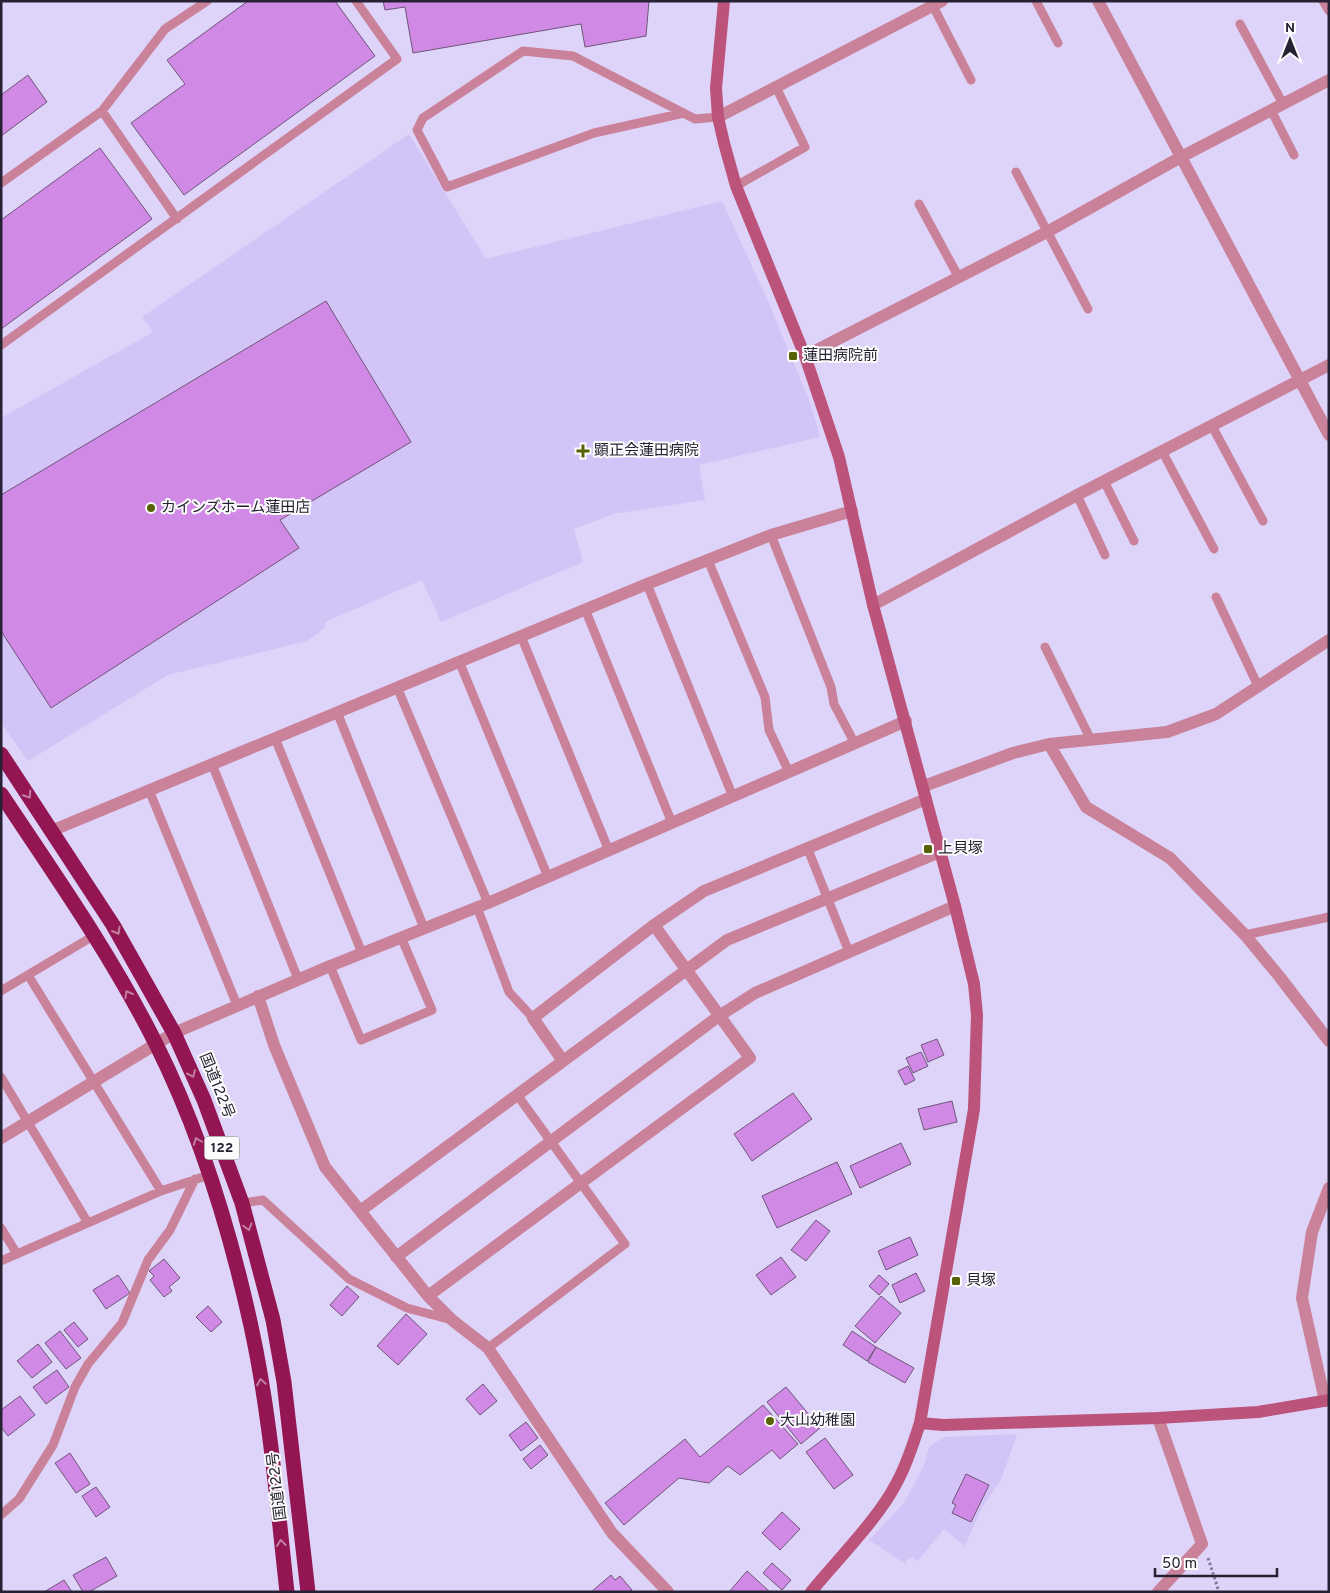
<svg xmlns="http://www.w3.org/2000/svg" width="1330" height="1593" viewBox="0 0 1330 1593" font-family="Overpass,'Noto Sans JP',sans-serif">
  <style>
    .built { fill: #d3c4f8 }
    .building { fill: #d08ae5; stroke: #6f5578 }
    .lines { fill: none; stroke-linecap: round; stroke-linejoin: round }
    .path { stroke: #827b96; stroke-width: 3; stroke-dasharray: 2.5 2.5; stroke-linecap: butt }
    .lane { stroke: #ca829a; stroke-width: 9 }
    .street { stroke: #ca829a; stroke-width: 12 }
    .secondary { stroke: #bb537b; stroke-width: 12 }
    .highway { stroke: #931652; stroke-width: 15 }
    .oneway { stroke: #c27e9e }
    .poi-dot { fill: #566204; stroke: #fcfcfc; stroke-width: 2 }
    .labels { text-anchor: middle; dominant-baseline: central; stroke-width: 4; stroke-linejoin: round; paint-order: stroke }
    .shield { fill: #fcfcfc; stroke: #67636f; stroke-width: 1 }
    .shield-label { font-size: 14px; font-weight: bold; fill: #272233 }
    .poi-label { font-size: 15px; fill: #272233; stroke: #fcfcfc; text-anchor: start }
    .street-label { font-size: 15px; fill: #272233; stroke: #fcfcfc }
  </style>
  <rect width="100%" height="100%" fill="#ded4f9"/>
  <path class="built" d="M409 134 486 259 722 201 768 301 811 405 820 437 699 465 705 500 613 514 574 529 583 562 441 622 422 580 325 622V628L307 641 168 675 28 761 1 723V418L153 332 142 317Z
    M1017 1434 1001 1480 981 1509 965 1546 944 1529 918 1561 910 1557 905 1564 869 1540 904 1503 924 1465 929 1447 944 1437Z"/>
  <path class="building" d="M248 1H335L375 56 184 195 131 123 185 84 167 60Z
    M383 1H649L646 36 585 47 581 24 413 53 405 7 385 10Z
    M28 75 47 102 1 136V95Z
    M100 148 152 219 1 329V220Z
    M326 301 411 442 280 520 299 548 51 708 1 631V495Z
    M937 1039 944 1055 928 1062 921 1045Z
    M921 1052 928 1066 913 1073 906 1058Z
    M908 1066 915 1080 905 1085 898 1071Z
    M793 1093 812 1119 752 1161 734 1134Z
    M952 1101 957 1122 924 1130 918 1109Z
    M901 1143 911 1164 860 1188 850 1166Z
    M837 1162 852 1194 777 1228 762 1196Z
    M816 1220 830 1231 806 1261 791 1250Z
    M910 1237 918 1255 886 1270 878 1251Z
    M781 1257 796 1277 771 1295 756 1275Z
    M164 1259 180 1278 169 1287 172 1291 164 1297 150 1280 154 1276 149 1271Z
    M916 1273 925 1291 900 1303 892 1285Z
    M118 1275 130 1293 106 1309 93 1290Z
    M879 1275 889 1284 879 1295 869 1286Z
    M347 1286 359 1297 342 1316 330 1305Z
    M881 1296 901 1313 875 1343 855 1326Z
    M208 1306 222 1322 211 1332 196 1317Z
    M406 1314 427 1334 398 1365 377 1346Z
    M74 1322 88 1339 78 1347 64 1330Z
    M60 1331 81 1358 66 1369 45 1343Z
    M852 1331 876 1347 867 1361 843 1345Z
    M38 1344 52 1362 32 1378 17 1361Z
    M876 1347 914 1368 905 1383 868 1362Z
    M57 1370 69 1387 46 1404 33 1387Z
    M483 1384 497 1401 480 1415 466 1399Z
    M786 1387 820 1428 801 1444 767 1402Z
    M20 1396 35 1415 8 1436 1 1427V1410Z
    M763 1405 798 1444 780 1459 772 1450 740 1475 728 1466 709 1483 679 1478 624 1525 605 1503 685 1439 700 1457Z
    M526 1422 538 1438 521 1451 509 1435Z
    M825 1438 853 1475 834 1489 806 1452Z
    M540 1445 548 1455 531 1469 523 1459Z
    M70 1453 90 1484 76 1493 55 1463Z
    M966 1474 989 1485 971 1522 952 1513 956 1505 952 1503Z
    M96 1487 110 1507 96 1517 82 1496Z
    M782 1512 800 1529 780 1550 762 1533Z
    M106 1557 117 1576 89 1592H83L73 1575Z
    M772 1563 791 1580 782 1590 763 1573Z
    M747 1571 770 1592H729Z
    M611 1575 615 1580 620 1576 632 1590 629 1592H591Z
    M64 1580 72 1592H44Z"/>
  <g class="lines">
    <path class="path" d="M1208 1558 1219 1592"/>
    <path class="lane" d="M1036 1 1058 43
      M1323 1 1329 11
      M933 6 971 80
      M1240 24 1283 104
      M1271 110 1294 155
      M102 111 177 219
      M684 113 594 133 447 187 417 130 423 118 523 51 573 56 695 119 718 117
      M1016 172 1088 309
      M1 183 102 111 165 29 207 1
      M736 186 805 147 776 87
      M919 204 958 276
      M1 345 397 59 356 1
      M1212 426 1263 521
      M1162 451 1214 549
      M1104 481 1134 541
      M1077 495 1105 555
      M771 535 831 687 834 704 855 744
      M708 560 765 697 769 730 789 772
      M647 584 733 797
      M1216 597 1258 686
      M585 609 672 823
      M521 636 609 851
      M1045 647 1091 740
      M459 661 548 877
      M397 687 488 903
      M337 712 424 928
      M275 738 362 953
      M212 764 298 979
      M149 790 237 1005
      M807 847 849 952
      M477 907 509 992 533 1018
      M1245 935 1329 917
      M330 966 361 1040 432 1010 401 937
      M28 975 161 1191
      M1 991 95 935
      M1 1077 88 1223
      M242 1203 263 1200 349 1279 407 1308 452 1320
      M1 1228 17 1254
      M1 1261 161 1191 209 1175
      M488 1348 625 1244 518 1096
      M1 1515 19 1499 53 1445 75 1387 88 1364 122 1323 148 1260 170 1230 195 1179"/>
    <path class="street" d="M1098 1 1329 435
      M718 117 942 1
      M805 356 1047 232 1181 157 1329 80
      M873 605 1077 495 1329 365
      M1049 744 1086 807 1170 858 1245 935 1279 976 1329 1041
      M924 786 1013 753 1049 744 1167 732 1216 714 1329 640
      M51 831 647 584 771 535 852 511
      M258 996 274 1045 325 1167 428 1296 452 1320 488 1348 612 1533 668 1592
      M563 1061 533 1018 654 925 704 891 926 799
      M1 1138 174 1033 330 966 488 903 906 721
      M360 1211 727 940 940 852
      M396 1257 719 1016 755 993 955 906
      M428 1296 750 1058 654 925
      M1325 1401 1302 1298 1312 1232 1329 1188
      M1158 1592 1202 1544 1158 1418"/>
    <path class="secondary" d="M724 1 716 88 718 117 724 143 736 186 805 356 839 457 873 605 955 906 974 984 977 1015 974 1109 920 1423C913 1444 907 1465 896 1484 878 1519 837 1560 811 1592
      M920 1423 943 1425 1158 1418 1258 1412 1329 1400"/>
    <path class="highway" d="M1 754 113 925 174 1033 204 1100 242 1203 273 1320 284 1382 308 1592
      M1 794C55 875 112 956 156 1044 200 1132 230 1230 251 1326 270 1413 277 1503 287 1592"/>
  </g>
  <defs><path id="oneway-chevron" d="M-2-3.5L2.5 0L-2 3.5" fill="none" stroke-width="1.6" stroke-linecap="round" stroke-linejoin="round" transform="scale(1.25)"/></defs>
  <g class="oneway">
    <use href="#oneway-chevron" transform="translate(28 795) rotate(57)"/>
    <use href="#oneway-chevron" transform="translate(117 931) rotate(60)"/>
    <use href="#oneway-chevron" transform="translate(128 994) rotate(-119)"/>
    <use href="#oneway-chevron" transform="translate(192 1074) rotate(66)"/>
    <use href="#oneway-chevron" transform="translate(197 1141) rotate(-111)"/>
    <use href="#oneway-chevron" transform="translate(248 1227) rotate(74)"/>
    <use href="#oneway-chevron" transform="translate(261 1382) rotate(-100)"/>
    <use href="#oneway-chevron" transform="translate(281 1543) rotate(-97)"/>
  </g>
  <g class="poi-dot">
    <rect x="788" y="351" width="10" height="10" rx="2.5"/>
    <path d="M580.5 443.5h5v5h5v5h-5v5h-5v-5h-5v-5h5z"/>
    <circle cx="151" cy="508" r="5"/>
    <rect x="923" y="844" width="10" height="10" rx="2.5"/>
    <rect x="951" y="1276" width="10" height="10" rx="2.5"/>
    <circle cx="770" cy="1421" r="5"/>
  </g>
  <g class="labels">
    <rect class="shield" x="204.5" y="1136.5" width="35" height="23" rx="4"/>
    <g class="shield-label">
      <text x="222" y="1148">122</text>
    </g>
    <g class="poi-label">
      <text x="803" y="356">蓮田病院前</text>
      <text x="594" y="451">顕正会蓮田病院</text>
      <text x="161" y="508">カインズホーム蓮田店</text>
      <text x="938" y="849">上貝塚</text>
      <text x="966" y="1281">貝塚</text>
      <text x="780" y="1421">大山幼稚園</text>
    </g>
    <g class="street-label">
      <text transform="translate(216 1086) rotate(68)">国道122号</text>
      <text transform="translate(278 1486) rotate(-97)">国道122号</text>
    </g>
  </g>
  <rect width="1330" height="1593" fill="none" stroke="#272233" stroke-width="5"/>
  <g transform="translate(1290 40)" stroke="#fcfcfc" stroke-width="4" paint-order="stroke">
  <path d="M0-4L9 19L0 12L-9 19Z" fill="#272233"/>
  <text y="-8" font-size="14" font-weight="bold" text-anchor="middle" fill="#272233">N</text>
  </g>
  <path d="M1155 1568v8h122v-8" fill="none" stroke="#272233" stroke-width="2.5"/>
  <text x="1162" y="1568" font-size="15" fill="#272233" stroke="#fcfcfc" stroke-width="4" paint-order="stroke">50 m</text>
</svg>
